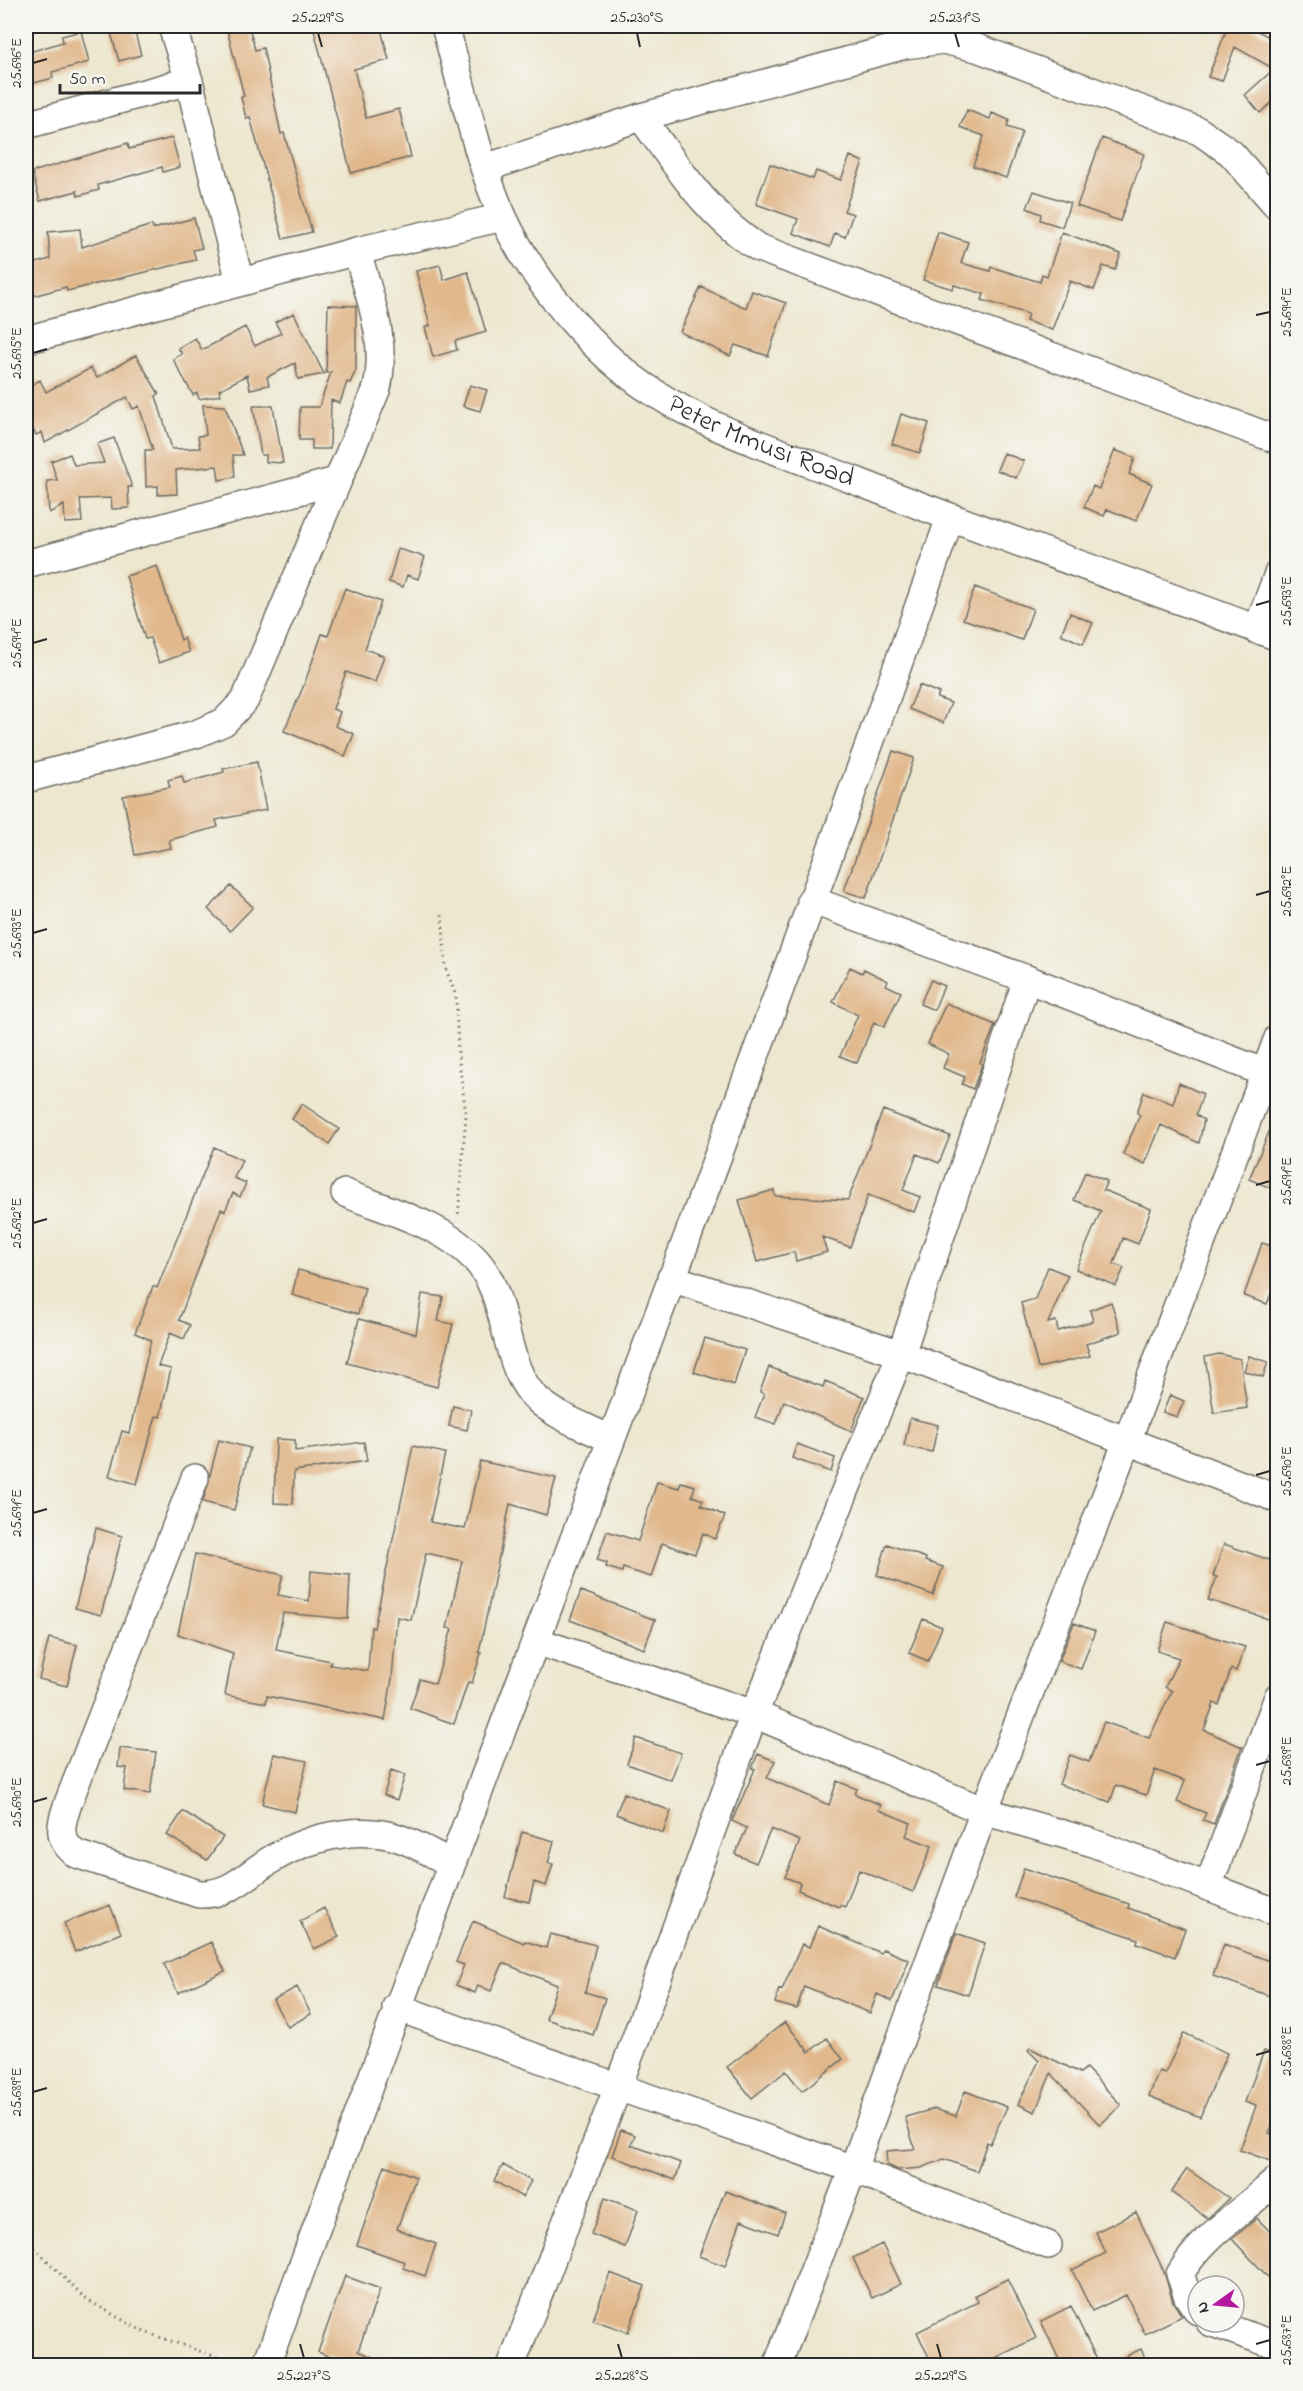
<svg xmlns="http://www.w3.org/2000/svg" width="1303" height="2391" viewBox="0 0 1303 2391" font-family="'Indie Flower',sans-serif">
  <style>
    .building { fill: #e1b88c }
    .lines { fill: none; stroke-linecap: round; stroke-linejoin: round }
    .minor-casing { stroke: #6f6d64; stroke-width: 30 }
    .path { stroke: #6f6d64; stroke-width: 3; stroke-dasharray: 1.5 4.5; stroke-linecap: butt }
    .minor { stroke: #fff; stroke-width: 27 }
    .ticks { fill: none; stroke: #2b2b2b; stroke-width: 2 }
    .labels { text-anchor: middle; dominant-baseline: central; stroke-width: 5; stroke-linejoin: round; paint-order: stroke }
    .street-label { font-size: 27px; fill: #2b2b2b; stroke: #f6f6f2 }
    .neatline { fill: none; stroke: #2b2b2b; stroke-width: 2 }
    .ticks-label { font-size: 15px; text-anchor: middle; fill: #2b2b2b }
  </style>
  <rect width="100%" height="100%" fill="#f6f6f2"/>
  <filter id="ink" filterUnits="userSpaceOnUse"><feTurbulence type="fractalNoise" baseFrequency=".0167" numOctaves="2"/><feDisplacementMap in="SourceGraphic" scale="12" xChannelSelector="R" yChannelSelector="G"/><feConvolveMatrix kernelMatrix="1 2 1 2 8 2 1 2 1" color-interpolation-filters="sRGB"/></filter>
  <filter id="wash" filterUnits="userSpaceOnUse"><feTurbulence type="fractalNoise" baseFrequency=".008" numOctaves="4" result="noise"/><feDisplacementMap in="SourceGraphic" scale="24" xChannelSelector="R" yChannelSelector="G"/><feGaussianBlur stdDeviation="1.35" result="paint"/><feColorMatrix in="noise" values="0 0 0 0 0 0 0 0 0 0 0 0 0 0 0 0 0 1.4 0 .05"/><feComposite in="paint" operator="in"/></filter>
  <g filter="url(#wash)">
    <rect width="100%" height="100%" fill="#ede7cf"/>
    <g id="blocks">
      <path class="building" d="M109 26H133L141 55 119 61Z
        M226 26H249L255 50 263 48 281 134 284 133 312 232 283 239 250 117 246 118 241 97 244 96Z
        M313 26H380L389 60 354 69 366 118 399 109 411 157 351 173Z
        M1228 26H1249L1278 42V97L1260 113 1245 95 1274 69 1235 47 1222 81 1208 77Z
        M81 31 89 62 52 72 53 78 34 83 26 53 63 42 62 36Z
        M967 110 990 119 992 113 1009 120 1007 127 1022 132 1006 178 973 166 984 136 960 127Z
        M172 138 180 167 163 172 162 167 98 185 99 190 78 196 77 191 40 201 32 172 128 143 129 149Z
        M1102 138 1144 154 1120 221 1077 206Z
        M850 156 863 162 844 211 853 214 845 237 835 233 830 247 793 233 798 219 756 204 770 164 813 179 816 171 841 180Z
        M1034 191 1070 203 1062 227 1040 220 1041 214 1027 208Z
        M194 218 202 248 193 250 196 260 67 291 66 287 26 298V266L50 259 48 232 80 229 82 247 152 225 153 229Z
        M938 232 968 242 961 263 990 271 991 267 1040 282 1042 274 1047 276 1062 232 1121 254 1115 270 1103 266 1094 290 1070 281 1052 330 1026 321 1028 314 982 300 984 294 954 285 953 289 923 280Z
        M440 265 444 280 468 272 486 332 455 341 457 350 433 357 425 327 430 326 416 271Z
        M701 287 746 308 752 291 786 303 768 356 735 345 730 356 680 332Z
        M328 305 356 306V370L350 383 347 382 340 403 331 400 330 449H312V440H299L300 407H319L331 372 326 373Z
        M294 313 324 374 298 379 295 363 267 377 269 385 250 389 247 375 219 390 221 395 199 399 197 393 193 395 173 359 182 354 178 348 195 338 202 350 245 327 255 346 281 333 275 322Z
        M136 355 159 394 156 396 172 449 200 448 198 436 206 435 203 405 225 406 243 455H233L235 477 219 480 217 466 176 470 177 494 158 495V486L146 487 145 450H153L139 406 133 409 127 397 45 443 42 432 36 435 26 416V388L40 380 46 392 91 368 97 378Z
        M470 385 487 390 480 411 463 406Z
        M253 406H273L283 463 266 462V455H261Z
        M901 414 929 423 920 453 892 444Z
        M114 438 132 487H128L129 508 112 509 111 498 80 499 82 522 65 523 64 505 49 513 47 481 57 480 51 461 70 454 74 465 104 463 97 444Z
        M1115 450 1135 458 1129 474 1152 484 1136 521 1107 509 1104 516 1084 507 1093 486 1099 489Z
        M1004 453 1024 461 1016 478 997 470Z
        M398 549 425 557 418 579 407 575 403 587 389 582Z
        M157 566 181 640 184 638 189 652 159 663 150 638 145 639 126 576Z
        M975 587 1033 609 1022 640 963 619Z
        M345 588 381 602 365 649 384 656 375 682 346 672 333 709 340 712 335 726 354 734 345 756 284 731 304 685 322 634 328 636Z
        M1070 613 1093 623 1083 644 1061 634Z
        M919 685 939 693 937 698 951 703 943 723 909 709Z
        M893 751 914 758 866 898 844 891Z
        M257 762 266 810 216 820 218 827 169 840 171 848 135 855 123 796 170 787 168 780 182 776 184 783 224 772 223 769Z
        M231 886 253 907 230 931 208 909Z
        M850 967 862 973 864 969 888 981 886 985 901 992 884 1027 874 1022 857 1063 840 1056 858 1015 833 1002Z
        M931 980 944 986 934 1010 920 1004Z
        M946 1003 995 1025 980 1063 982 1064 973 1089 962 1084 965 1077 943 1068 949 1054 928 1044Z
        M1179 1083 1203 1094 1196 1115 1204 1120 1199 1143 1161 1125 1145 1164 1123 1154 1140 1115 1137 1113 1144 1092 1173 1104Z
        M302 1104 339 1129 329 1144 292 1119Z
        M883 1110 950 1136 939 1163 917 1154 903 1190 920 1197 914 1212 868 1195 850 1247 822 1237 827 1252 796 1261 794 1252 757 1262 739 1200 774 1190 775 1196 848 1200Z
        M1278 1111V1191L1249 1179Z
        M214 1147 242 1160 234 1178 246 1183 240 1197 233 1193 225 1211 221 1209 179 1320 190 1325 184 1339 170 1333 158 1366 171 1369 160 1417 156 1416 137 1484 109 1476 122 1431 129 1433 151 1340 135 1333 153 1286 157 1288Z
        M1085 1172 1107 1181 1103 1190 1151 1209 1138 1244 1123 1238 1114 1264 1124 1268 1116 1286 1076 1269 1101 1211 1074 1200Z
        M1262 1243 1278 1248V1296L1271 1294 1267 1304 1244 1296Z
        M1048 1267 1068 1275 1048 1323 1056 1321 1058 1331 1093 1321 1090 1310 1111 1302 1121 1332 1086 1344 1090 1356 1038 1368 1021 1303 1035 1299Z
        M298 1270 365 1288 358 1314 292 1295Z
        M422 1294 443 1297 438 1321 453 1324 437 1387 347 1363 359 1319 416 1334Z
        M705 1338 745 1350 734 1385 694 1372Z
        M1219 1354 1240 1359 1247 1408 1214 1413 1205 1357Z
        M1249 1356 1268 1362 1263 1377 1244 1371Z
        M769 1367 823 1387 825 1381 864 1397 851 1431 784 1401 776 1424 755 1417 764 1394 760 1392Z
        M1170 1395 1184 1401 1177 1417 1163 1412Z
        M453 1406 471 1410 467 1430 449 1426Z
        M910 1418 938 1425 932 1452 904 1446Z
        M276 1439 295 1440V1451L364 1442 367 1461 294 1471 293 1504 274 1503Z
        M219 1440 250 1448 234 1510 203 1502Z
        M797 1444 835 1458 831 1472 792 1458Z
        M413 1446 445 1453 430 1522 465 1529 480 1461 556 1478 546 1515 510 1504 479 1652 481 1653 472 1683 468 1682 454 1724 410 1708 420 1679 435 1684 452 1629 447 1628 462 1561 426 1553 411 1620 397 1617 392 1679 385 1720 267 1696 266 1703 225 1695 233 1653 178 1634 195 1554 283 1575 278 1595 309 1601 311 1571 350 1575 348 1619 283 1613 276 1650 331 1661 330 1665 368 1671 371 1627 374 1628Z
        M657 1482 679 1488 681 1482 695 1486 692 1496 703 1500 701 1505 725 1516 715 1539 703 1533 695 1554 662 1543 651 1577 623 1568 622 1572 606 1567 607 1563 597 1560 607 1531 638 1541Z
        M96 1528 122 1536 101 1615 75 1608Z
        M887 1544 926 1558 925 1561 943 1567 933 1595 877 1575Z
        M1224 1544 1278 1563V1622L1208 1600 1217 1577 1213 1576Z
        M581 1591 655 1620 644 1649 570 1620Z
        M923 1619 942 1627 928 1661 909 1653Z
        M1167 1622 1245 1647 1236 1671 1231 1669 1219 1705 1214 1703 1204 1730 1242 1747 1214 1824 1203 1820 1206 1813 1177 1802 1185 1781 1155 1770 1146 1795 1116 1785 1110 1802 1059 1784 1070 1755 1089 1762 1104 1722 1149 1738 1172 1691 1165 1687 1179 1658 1157 1651Z
        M1074 1623 1095 1631 1081 1669 1059 1661Z
        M49 1638 77 1645 67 1686 39 1679Z
        M636 1738 681 1753 671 1780 627 1764Z
        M120 1748 156 1752 150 1794 124 1790 127 1768 118 1767Z
        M274 1754 307 1761 295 1812 262 1804Z
        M758 1754 775 1761 767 1778 829 1805 837 1781 857 1789 855 1794 881 1805 879 1810 911 1823 906 1836 932 1846 913 1892 859 1870 845 1907 840 1905 839 1907 798 1890 800 1883 785 1877 800 1841 771 1829 756 1863 735 1854 747 1828 732 1821 755 1769 752 1768Z
        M391 1770 405 1775 397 1800 384 1795Z
        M624 1793 671 1811 663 1833 616 1814Z
        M183 1811 223 1837 207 1860 167 1835Z
        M522 1832 554 1841 548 1863 553 1864 546 1886 534 1882 529 1902 505 1897Z
        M1024 1868 1129 1904 1128 1908 1185 1929 1175 1957 1137 1943 1138 1939 1014 1897Z
        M110 1905 121 1933 75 1952 64 1923Z
        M324 1908 339 1937 314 1949 300 1921Z
        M473 1921 524 1943 525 1941 546 1948 550 1934 596 1945 585 1992 605 1998 593 2035 546 2019 557 1985 503 1963 491 1991 478 1985 475 1993 456 1985 464 1965 456 1962Z
        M818 1926 881 1953 883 1949 909 1960 892 2001 877 1994 870 2013 804 1986 797 2009 775 2003 779 1989 782 1990 802 1944 809 1947Z
        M956 1933 985 1943 968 1995 938 1985Z
        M211 1942 225 1971 178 1993 164 1964Z
        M1224 1944 1278 1964V1999L1213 1976Z
        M297 1987 311 2014 288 2027 273 2000Z
        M785 2022 809 2052 827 2038 843 2059 802 2091 786 2071 752 2098 727 2067Z
        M1184 2033 1227 2053 1200 2117 1149 2096 1159 2071 1165 2073Z
        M1030 2048 1080 2073 1086 2068 1121 2105 1100 2125 1051 2073 1035 2112 1018 2104 1039 2061 1028 2050Z
        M1264 2051 1278 2056V2110L1269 2133 1278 2136V2149L1273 2162 1240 2150 1256 2106 1245 2102Z
        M965 2091 1007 2107 990 2144 987 2142 977 2171 944 2159 921 2168 898 2170 887 2165 886 2151 915 2149 905 2117 934 2109 956 2116Z
        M621 2130 635 2135 631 2145 681 2163 675 2180 612 2156Z
        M385 2165 416 2177 397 2229 436 2244 425 2276 403 2268 405 2262 357 2245Z
        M503 2165 531 2181 522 2197 494 2181Z
        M1187 2169 1229 2198 1208 2218 1171 2192Z
        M725 2191 785 2213 778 2234 741 2220 725 2266 699 2256Z
        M605 2198 638 2210 625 2247 591 2234Z
        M1136 2212 1164 2272 1173 2302 1182 2316 1145 2334 1126 2295 1092 2311 1072 2270 1106 2253 1096 2232Z
        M1257 2218 1278 2240V2268L1268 2277 1232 2239Z
        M882 2244 901 2284 872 2298 853 2258Z
        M610 2273 645 2286 628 2332 593 2320Z
        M345 2276 380 2289 358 2351 393 2366H354L318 2352Z
        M1007 2279 1036 2338 997 2357 1001 2366H933L917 2332 978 2302 975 2295Z
        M1071 2306 1100 2366H1062L1041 2321Z
        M1141 2349 1148 2366H1105Z"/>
    </g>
  </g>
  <g filter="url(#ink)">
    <use href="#blocks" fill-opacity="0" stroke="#6f6d64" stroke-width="1.5"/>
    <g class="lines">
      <g class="minor-casing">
        <g id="minor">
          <path d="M172 26 189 81 240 282"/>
          <path id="s1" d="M445 26C463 88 476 157 503 217 532 280 594 355 653 392 713 431 784 453 851 479 992 535 1136 583 1278 637"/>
          <path d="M641 117C675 163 709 218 759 248L1278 440"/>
          <path d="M26 125 189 81"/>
          <path d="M485 168 641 117 905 45 943 40 977 48 1199 131 1231 153 1278 207"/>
          <path d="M26 340 357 251 503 217"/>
          <path d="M26 564 336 481"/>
          <path d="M1257 630 1278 574"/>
          <path d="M26 779 196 734 224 722 245 700 377 388C388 341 369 296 357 251"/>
          <path d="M811 900 1027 979 1278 1078"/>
          <path d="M345 1193C388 1211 442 1224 475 1259 511 1297 500 1366 538 1400 557 1417 586 1427 610 1439"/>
          <path d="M671 1278 901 1354 1278 1499"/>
          <path d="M195 1478 70 1798C62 1821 54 1837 76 1854L199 1894C226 1895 240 1881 260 1867 296 1841 348 1825 392 1836 412 1841 432 1854 451 1863"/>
          <path d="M536 1641 754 1714 984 1811 1090 1842 1278 1913"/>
          <path d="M1208 1887 1278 1697"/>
          <path d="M396 2007 618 2087 853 2169 1048 2245"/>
          <path d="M1198 2311 1188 2297 1180 2274C1203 2235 1245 2210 1278 2179"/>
          <path d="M1210 2322 1278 2346"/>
          <path d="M266 2366C490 1748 732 1138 950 518"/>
          <path d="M511 2366 618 2087 754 1714 901 1354 1027 979"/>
          <path d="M777 2366 853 2169 984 1811 1127 1441 1278 1038"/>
        </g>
      </g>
      <path class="path" d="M442 915 446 969 456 996 458 1054 466 1114 458 1218
        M26 2239 84 2298 142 2331 243 2366"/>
      <use href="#minor" class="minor"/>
    </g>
  </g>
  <path class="ticks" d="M318 33 322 47M637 33 640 47M955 33 959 47M33 63 47 59M1256 315 1270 312M33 353 47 349M1256 605 1270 601M33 643 47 639M1256 895 1270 891M33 933 47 929M1256 1185 1270 1181M33 1223 47 1219M1256 1475 1270 1471M33 1513 47 1509M1256 1765 1270 1761M33 1802 47 1798M1256 2055 1270 2051M33 2092 47 2088M300 2344 304 2358M618 2344 622 2358M937 2344 941 2358M1256 2344 1270 2340"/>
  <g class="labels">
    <g class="street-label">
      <text stroke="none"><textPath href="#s1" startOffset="552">Peter Mmusi Road</textPath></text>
    </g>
  </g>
  <rect width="1303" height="2391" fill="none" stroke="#f6f6f2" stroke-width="66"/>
  <g transform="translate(1216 2304) rotate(255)"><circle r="28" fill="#f6f6f2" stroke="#a5a5a2" stroke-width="1.5"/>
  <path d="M0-4.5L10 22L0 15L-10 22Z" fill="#b5179e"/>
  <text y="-9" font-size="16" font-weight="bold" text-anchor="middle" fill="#2b2b2b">N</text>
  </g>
  <path d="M60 84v9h140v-9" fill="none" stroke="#2b2b2b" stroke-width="3"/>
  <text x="69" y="84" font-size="18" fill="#2b2b2b" stroke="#f6f6f2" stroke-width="4.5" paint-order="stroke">50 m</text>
  <rect x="33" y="33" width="1237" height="2325" class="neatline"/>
  <g class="ticks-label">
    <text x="318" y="22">25.229°S</text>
    <text x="637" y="22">25.230°S</text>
    <text x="955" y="22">25.231°S</text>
    <text transform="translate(16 63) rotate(-90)" y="5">25.696°E</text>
    <text transform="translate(1286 312) rotate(-90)" y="5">25.694°E</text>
    <text transform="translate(16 353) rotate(-90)" y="5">25.695°E</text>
    <text transform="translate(1286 601) rotate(-90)" y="5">25.693°E</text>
    <text transform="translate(16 643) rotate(-90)" y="5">25.694°E</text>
    <text transform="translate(1286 891) rotate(-90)" y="5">25.692°E</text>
    <text transform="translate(16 933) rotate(-90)" y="5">25.693°E</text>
    <text transform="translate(1286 1181) rotate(-90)" y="5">25.691°E</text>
    <text transform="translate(16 1223) rotate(-90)" y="5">25.692°E</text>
    <text transform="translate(1286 1471) rotate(-90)" y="5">25.690°E</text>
    <text transform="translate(16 1513) rotate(-90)" y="5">25.691°E</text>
    <text transform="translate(1286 1761) rotate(-90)" y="5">25.689°E</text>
    <text transform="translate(16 1802) rotate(-90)" y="5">25.690°E</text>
    <text transform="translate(1286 2051) rotate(-90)" y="5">25.688°E</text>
    <text transform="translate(16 2092) rotate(-90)" y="5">25.689°E</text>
    <text transform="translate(1286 2340) rotate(-90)" y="5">25.687°E</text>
    <text x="304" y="2380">25.227°S</text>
    <text x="622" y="2380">25.228°S</text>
    <text x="941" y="2380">25.229°S</text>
  </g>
</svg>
